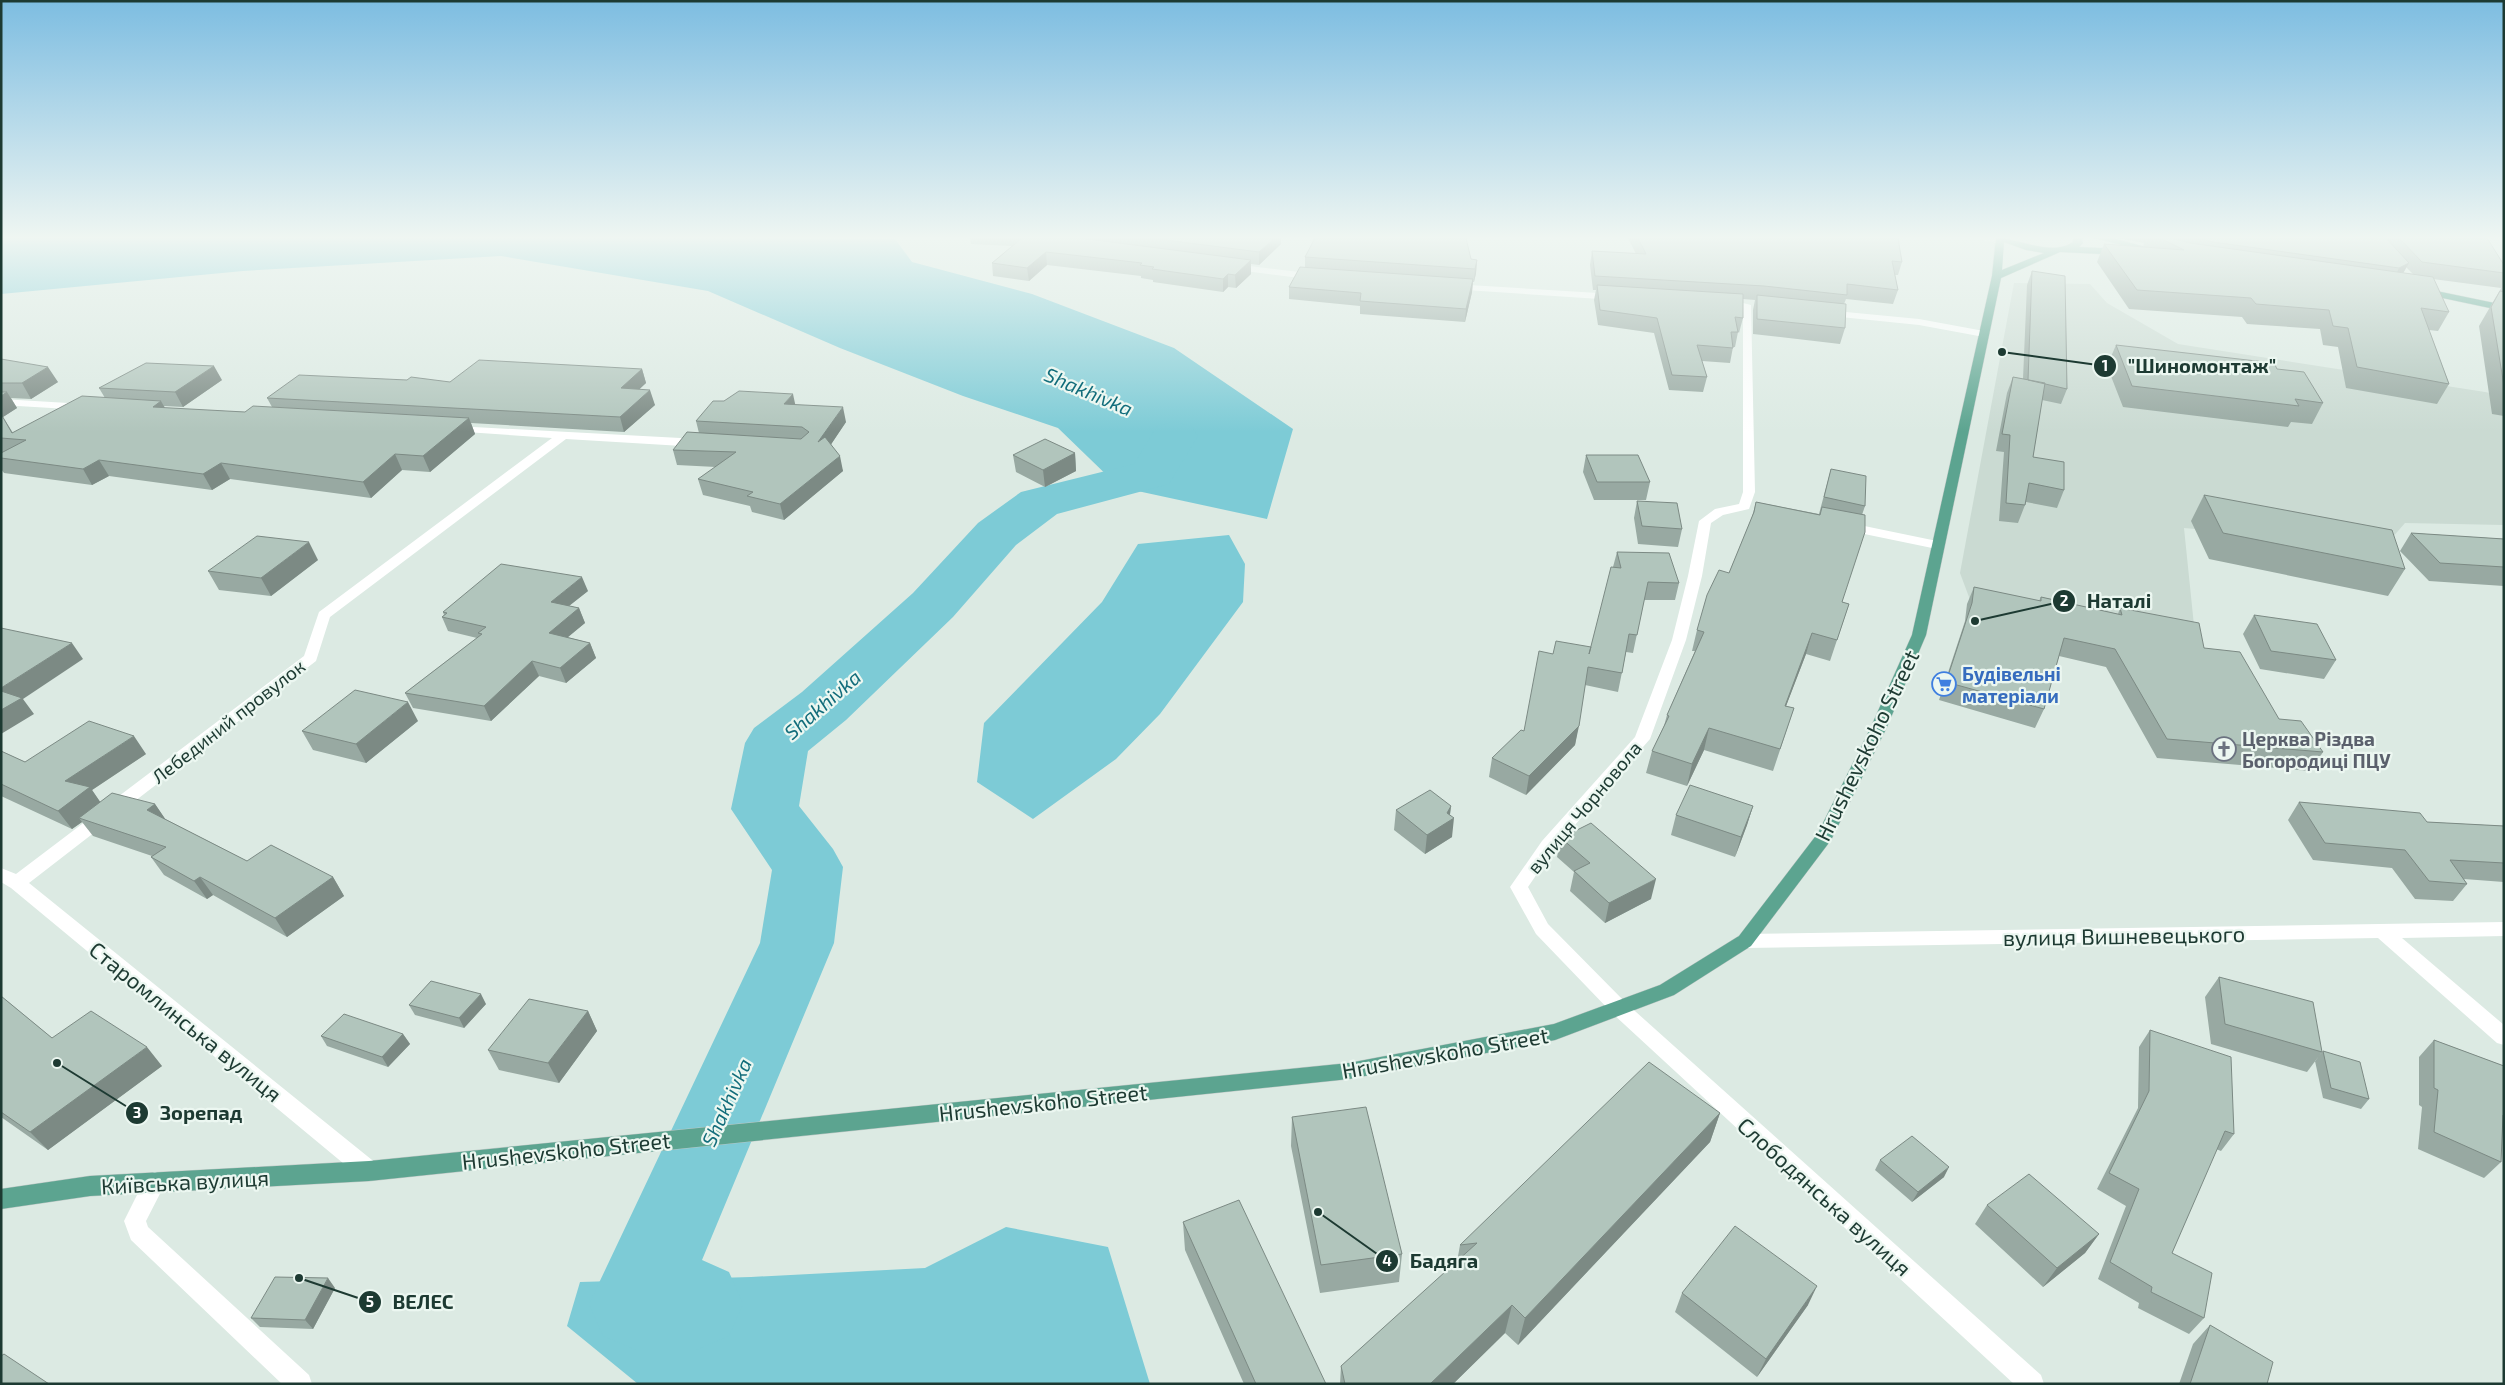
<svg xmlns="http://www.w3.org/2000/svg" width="2505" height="1385" viewBox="0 0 2505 1385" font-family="'Exo 2',sans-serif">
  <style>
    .built { fill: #cadad2 }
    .water { fill: #7dcbd6 }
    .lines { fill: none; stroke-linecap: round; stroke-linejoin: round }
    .river { fill: #7dcbd6; fill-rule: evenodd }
    .primary-casing { stroke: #c0c8c6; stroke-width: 1 }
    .pedestrian { fill: #fff; fill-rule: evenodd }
    .minor { fill: #fff; fill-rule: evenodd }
    .primary { fill: #5ca490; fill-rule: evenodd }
    .wall { fill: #98a9a2; fill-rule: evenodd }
    .shaded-wall { fill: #7c8a84 }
    .building { fill: #b1c5bc; stroke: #7c8a84 }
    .labels { text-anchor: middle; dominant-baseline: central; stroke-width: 4.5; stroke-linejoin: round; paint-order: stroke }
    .shop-label { font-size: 19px; font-weight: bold; fill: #366cbe; stroke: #ecf7f1; text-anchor: start }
    .street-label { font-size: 19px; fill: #1d3a32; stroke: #ecf7f1 }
    .worship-label { font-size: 19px; font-weight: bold; fill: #5b616d; stroke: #ecf7f1; text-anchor: start }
    .water-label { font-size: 20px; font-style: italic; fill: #126d7b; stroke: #ecf7f1 }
    .near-street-label { font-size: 22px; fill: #1d3a32; stroke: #ecf7f1 }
    .leader { fill: none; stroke: #1d3a32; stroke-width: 2 }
    .callout-dot { fill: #1d3a32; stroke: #ecf7f1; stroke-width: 2 }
    .mark-label { font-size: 15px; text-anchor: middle; font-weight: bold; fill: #fff }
    .callout-label { font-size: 20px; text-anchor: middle; font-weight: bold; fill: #1d3a32; stroke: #ecf7f1; stroke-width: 4.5; stroke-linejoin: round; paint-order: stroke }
  </style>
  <rect width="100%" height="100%" fill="#dceae3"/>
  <path class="built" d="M2014 283 2090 284 2107 303 2178 344 2485 392 2504 396V525L2405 523 2385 546 2184 528 2196 645 1972 605 1960 573Z"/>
  <path class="water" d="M1 238 895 239 912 262 1032 294 1174 348 1293 429 1267 519 1119 487 1058 428 963 396 840 348 708 291 501 256 243 271 1 294Z
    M1229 535 1245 564 1243 602 1160 714 1116 759 1033 819 977 782 984 723 1102 602 1138 544Z
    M1006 1227 1108 1247 1150 1384H638L567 1326 580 1282 751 1277 925 1268Z"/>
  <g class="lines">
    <path class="river" d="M1174 422 1191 426 1198 436 1169 484 1057 514 1016 545 953 617 846 720 808 751 799 806 833 849 843 867 834 943 702 1260 729 1272 743 1304 729 1336 696 1350H636L603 1336 589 1304 760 943 772 870 731 809 745 743 754 728 802 692 913 593 978 523 1021 492 1134 464 1157 426Z"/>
    <g class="primary-casing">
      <path id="primary" d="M1996 238C2019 238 2051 257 2073 242V238H2082L2083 243 2079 247 2122 249 2127 252 2122 255 2060 252 2001 278 1926 635 1886 729 1831 840 1751 946 1674 995 1555 1040 1349 1079 369 1181 90 1196 1 1209V1189L90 1176 369 1161 1349 1063 1554 1024 1660 985 1739 936 1818 833 1870 729 1912 635 1992 276ZM2004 242 2026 250 2044 253 2002 270Z
        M2095 238H2112L2157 250 2152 253Z
        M2422 288 2504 305V311L2419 293 2417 291Z"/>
    </g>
    <path class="pedestrian" d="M1845 522 1937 541 1944 545 1937 549 1840 529 1839 526Z"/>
    <path class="minor" d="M1973 238H1999L2004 241 2000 244Z
      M1232 264 1316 274 1321 277 1316 280 1229 269V265Z
      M1453 284 1615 294 1620 297 1615 300 1450 289V285Z
      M1743 303 1751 305 1755 492 1749 509 1723 515 1711 523 1702 576 1686 640 1650 739 1554 849 1528 887 1548 924 1626 1003 2041 1375 2044 1384H2014L1612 1013 1536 934 1510 887 1542 841 1635 737 1672 640 1688 576 1699 521 1715 509 1739 504 1743 492Z
      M1825 310 1919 319 1984 331 1989 334 1984 337 1919 325 1821 315V311Z
      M1 399 85 404 91 407 85 410 1 405Z
      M455 426 699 439 705 443 699 447 566 439 330 617 316 661 29 883 377 1164 380 1171 377 1178 369 1181 361 1178 11 888 1 882V868L16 874 304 656 319 612 552 438 451 431V427Z
      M2504 922V936L2402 938 2504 1025V1045L2497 1043 2378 938 1745 948 1739 946 1736 941 1739 936 1745 934Z
      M155 1172 163 1175 166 1182 146 1221 148 1227 309 1375 312 1384H282L131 1240 124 1221 147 1175Z"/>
    <use href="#primary" class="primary"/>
  </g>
  <path class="wall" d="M970 238H1281V244L1259 265 1251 264V274L1236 288 1228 287 1223 292 1153 282V280L1141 278V276L1047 265 1029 281 993 276 992 263 1012 246 971 244Z
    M1628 238H1898L1902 262 1898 275H1895L1898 290 1893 304 1846 299 1844 304 1845 328 1840 344 1753 334V310L1755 300 1743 299V318L1739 333 1738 332 1735 347H1733L1730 363 1702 361 1707 377 1703 392 1669 390 1654 333 1598 325 1594 300 1596 290H1593L1590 265 1592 251 1636 254Z
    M2118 238H2487L2504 265V283L2501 288 2433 279 2449 312 2438 331 2429 330 2449 384 2437 404 2346 388 2338 347 2323 345 2320 329 2247 324 2242 317 2129 309 2097 262 2104 244 2143 247 2144 243ZM2406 267 2413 274 2403 273Z
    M1305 257 1477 260 1476 273 1474 282H1473L1472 292 1465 322 1360 314V306L1289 299V287L1305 267Z
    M2032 271 2067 389 2061 404 2042 400 2033 457 2064 490 2057 508 2026 502 2025 505 2018 523 1999 521 2004 452 1996 451 2007 393 2013 377 2023 379 2027 285Z
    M2504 283V416L2492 414 2479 326Z
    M2116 345 2277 369 2323 403 2312 424 2291 422 2288 427 2123 407 2107 366Z
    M1 359 58 382 31 399 11 398 17 408 3 417 13 433 105 398 99 388 222 380 183 407 164 406 165 408 245 412 272 407 267 398 450 382 642 369 646 383 639 389 655 405 624 432 471 423 475 434 430 472 402 470 371 498 230 479 212 490 109 476 92 485 4 473 1 469Z
    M796 405 846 422 831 444 843 471 784 520 752 512 750 506 703 495 698 479 716 467 677 465 673 450 699 433 696 421Z
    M1075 453 1076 471 1045 487 1016 472 1013 455Z
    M1586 455 1650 482 1646 500H1594L1583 472Z
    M1831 469 1865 506 1862 515 1842 602 1849 604 1830 661 1806 654 1786 706 1794 708 1773 771 1704 750 1687 786 1646 773 1652 751 1664 726 1667 715 1695 651H1692L1697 630 1729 573 1752 517 1756 502 1819 514Z
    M2204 495 2405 569 2388 596 2209 559 2191 521Z
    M1637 501 1682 529 1678 547 1638 544 1634 518Z
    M2411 533 2504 539V586L2429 581 2400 551Z
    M1617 552 1679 583 1675 600H1644L1633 653 1626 652 1618 692 1585 685 1575 745 1526 795 1489 777 1492 758 1524 731 1553 654H1589L1613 567Z
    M318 560 271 596 219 590 208 571Z
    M1974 587 2039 601 2041 597 2118 614 2120 608 2204 648 2279 719 2323 752 2311 771 2157 758 2106 667 2059 656 2044 709 2035 728 1939 700 1965 621 1967 604Z
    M588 591 569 606 579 608 585 623 567 637 590 643 596 658 566 683 539 676 491 721 413 708 405 693 477 638 448 631 442 617 444 615 443 612Z
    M2254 615 2336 660 2324 679 2260 669 2243 634Z
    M418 721 366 763 313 750 302 731Z
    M1 751 25 762 146 754 92 790 100 802 155 804 165 819 247 861 333 877 344 896 287 937 213 895 207 899 164 875 151 857 152 856 93 836 82 822 72 829 1 796Z
    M2299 802 2427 822 2504 826V882L2464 879 2467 884 2453 901 2415 899 2392 868 2313 860 2288 820Z
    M1451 806 1450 815 1452 837 1425 854 1394 830 1396 810Z
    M1753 806 1747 825 1735 857 1671 835 1676 815Z
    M1561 838 1651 899 1605 923 1570 891 1574 872 1557 857Z
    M2219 977 2322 1052 2307 1072 2211 1044 2205 997Z
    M1 996 52 1038 162 1066 48 1150 1 1117Z
    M486 1004 464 1028 415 1015 409 1005Z
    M588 1011 597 1031 559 1083 499 1070 488 1050Z
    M2150 1030 2234 1134 2221 1151 2216 1149 2172 1253 2204 1318 2189 1334 2138 1308 2139 1303 2098 1279 2126 1206 2097 1189 2138 1108 2139 1047Z
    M403 1034 410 1044 388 1067 327 1046 321 1036Z
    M2434 1040 2504 1066V1124L2502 1125 2501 1162 2484 1178 2418 1149 2422 1107 2419 1105V1057Z
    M2323 1051 2369 1099 2361 1109 2323 1098 2315 1061Z
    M1720 1113 1710 1142 1518 1345 1505 1333 1453 1384H1340L1341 1366 1457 1262 1460 1245Z
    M1292 1117 1402 1254 1399 1282 1320 1293 1291 1146Z
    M1880 1160 1944 1177 1912 1202 1875 1170Z
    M1987 1205 2099 1234 2085 1253 2043 1287 1975 1224Z
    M1183 1222 1326 1384H1244L1185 1250Z
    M335 1288 313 1329 260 1327 251 1318Z
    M1682 1293 1808 1305 1757 1377 1675 1312Z
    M2210 1325 2267 1384H2179L2193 1344Z"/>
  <path class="shaded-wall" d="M1275 238H1281V244L1259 265V252Z
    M1046 252 1047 265 1029 281 1027 268Z
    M1251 260V274L1236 288 1235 275Z
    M1477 260 1476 273 1474 282 1475 269Z
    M2409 263 2401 277 2392 282 2399 268Z
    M1228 274V287L1223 292V279Z
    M1473 279 1472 292 1465 322 1466 309Z
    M214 366 222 380 183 407 175 392Z
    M48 367 58 382 31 399 22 383Z
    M642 369 646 383 625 403 621 388Z
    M650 390 655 405 624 432 620 417Z
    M7 392 17 408 3 417 17 439 1 414V396Z
    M793 394 796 408 784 404Z
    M161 401 170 417 153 407Z
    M843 407 846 422 822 458 818 442Z
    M469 418 475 434 430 472 423 456Z
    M1075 453 1076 471 1045 487 1043 470Z
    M395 454 402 470 371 498 363 482Z
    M840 456 843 471 784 520 780 504Z
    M99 460 109 476 92 485 83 469Z
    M221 463 230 479 212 490 203 474Z
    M309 542 318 560 271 596 261 578Z
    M582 577 588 591 556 616 551 602Z
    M579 608 585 623 555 648 549 633Z
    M1812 633 1806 654 1778 727 1785 706Z
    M72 643 83 659 23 699 34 714 1 734V688Z
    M590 643 596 658 566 683 560 668Z
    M532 661 539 676 491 721 484 706Z
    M408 702 418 721 366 763 356 744Z
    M1579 726 1575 745 1526 795 1529 776Z
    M1709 728 1704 750 1687 786 1692 764Z
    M134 736 146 754 92 790 103 806 79 818 82 822 72 829 58 811 65 781Z
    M155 804 168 823 147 810Z
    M1451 806 1449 821 1454 818 1452 837 1425 854 1427 835 1447 813Z
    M1753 806 1747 825 1735 857 1741 837Z
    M200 877 213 895 207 899 194 881Z
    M333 877 344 896 287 937 275 918Z
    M1656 879 1651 899 1605 923 1609 903Z
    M481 994 486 1004 464 1028 459 1018Z
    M588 1011 597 1031 559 1083 548 1063Z
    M403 1034 410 1044 388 1067 382 1057Z
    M147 1047 162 1066 48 1150 30 1132Z
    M1720 1113 1710 1142 1518 1345 1525 1318Z
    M1949 1167 1944 1177 1912 1202 1918 1192Z
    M2099 1234 2085 1253 2043 1287 2057 1268Z
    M328 1278 335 1288 313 1329 305 1320Z
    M1817 1286 1808 1305 1757 1377 1766 1359Z
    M1512 1305 1505 1333 1453 1384H1430Z"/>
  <path class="building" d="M1022 238H1080L1251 260 1235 275 1228 274 1223 279 1152 269 1154 267 1140 265 1142 263 1046 252 1027 268 992 263Z
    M1150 238H1275L1259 252Z
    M1315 238H1466L1471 259 1477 260 1475 269 1305 257Z
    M1638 238H1898L1902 262 1892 261 1898 290 1847 284V295L1764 286 1595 276 1592 251 1646 254Z
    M2160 238H2171L2190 243 2433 277 2449 312 2421 308 2449 384 2357 367 2348 328 2333 326 2329 310 2256 304 2251 298 2137 290 2104 244 2184 250Z
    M2196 238H2386L2409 263 2399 268 2213 242Z
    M2399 238H2487L2504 265V273L2422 262Z
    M1300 267 1473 279 1466 309 1360 301 1361 293 1289 287Z
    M2032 271 2065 276 2067 389 2028 380Z
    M1597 285 1743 294V318L1735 317 1738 332H1731L1733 348 1697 345 1707 377 1672 375 1657 318 1600 310Z
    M2500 291 2504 292V386L2491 307Z
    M1757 295 1846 304 1845 328 1757 319Z
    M2116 345 2274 363 2277 369 2304 372 2323 403 2295 399 2299 406 2132 386Z
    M1 359 48 367 22 383H1Z
    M479 360 642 369 621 388 650 390 620 417 267 398 299 375 407 380 411 377 450 382Z
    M146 363 214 366 175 392 99 388Z
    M2013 377 2045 383 2033 457 2064 462V490L2029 483 2025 505 2006 503 2010 435 2002 434Z
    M739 391 793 394 784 404 843 407 818 442 825 437 840 456 780 504 747 496 753 492 698 479 736 452 673 450 687 432 801 439 809 432 802 427 696 421 713 401H724Z
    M1 392H7L1 396Z
    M82 396 161 401 153 407 245 412 253 406 469 418 423 456 395 454 363 482 221 463 203 474 99 460 83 469 1 458V453L26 440 1 438V414L12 433Z
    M1045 439 1075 453 1043 470 1013 455Z
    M1586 455H1638L1650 482H1597Z
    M1831 469 1866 476 1865 506 1824 497Z
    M2204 495 2392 530 2405 569 2223 533Z
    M1637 501 1677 503 1682 529 1642 526Z
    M1756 502 1820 515 1822 507 1865 515V532L1842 602 1849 604 1837 640 1812 633 1785 706 1794 708 1780 749 1709 728 1692 764 1652 751 1669 716 1667 715 1704 632 1697 630 1707 595 1719 570 1729 573 1754 512Z
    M2411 533 2504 539V567L2440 563Z
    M257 536 309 542 261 578 208 571Z
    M1617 552 1669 553 1679 583 1648 582 1637 635 1629 634 1622 673 1588 667 1579 726 1529 776 1492 758 1521 730 1524 731 1539 651 1553 654 1556 641 1591 647 1589 654 1611 567 1621 568Z
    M501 564 582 577 551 602 579 608 549 633 590 643 560 668 532 661 484 706 405 693 482 634 478 633 486 627 442 617 447 613 443 612Z
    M1974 587 2041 601V597L2122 615 2120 608 2199 623 2204 648 2240 652 2279 719 2301 721 2323 752 2167 739 2115 649 2064 638 2044 709 1946 682 1972 603Z
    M2254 615 2317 624 2336 660 2271 651Z
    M1 628 72 643 1 688Z
    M355 690 408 702 356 744 302 731Z
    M1 691 22 698 1 710Z
    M89 721 134 736 65 781 90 787 58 811 1 784V751L25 762Z
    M1690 785 1753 806 1741 837 1676 815Z
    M1430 790 1451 806 1447 813 1454 818 1427 835 1396 810Z
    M112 793 155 804 147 810 247 861 271 845 333 877 275 918 200 877 194 881 151 857 166 847 79 818Z
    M2299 802 2420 813 2427 822 2504 826V863L2450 860 2467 884 2429 881 2405 850 2325 843Z
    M1591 823 1656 879 1609 903 1574 871 1590 863 1561 838Z
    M2219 977 2313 1002 2322 1052 2225 1024Z
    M431 981 481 994 459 1018 409 1005Z
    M1 996 52 1038 91 1011 147 1047 30 1132 1 1112Z
    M529 999 588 1011 548 1063 488 1050Z
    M344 1014 403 1034 382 1057 321 1036Z
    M2150 1030 2231 1057 2234 1134 2225 1131 2172 1253 2212 1273 2204 1318 2151 1292 2152 1287 2110 1262 2139 1189 2109 1173 2149 1091Z
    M2434 1040 2504 1066V1115H2503L2501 1162 2434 1132 2438 1090 2434 1088Z
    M2323 1051 2360 1062 2369 1099 2331 1088Z
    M1649 1062 1720 1113 1525 1318 1512 1305 1430 1384H1345L1341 1366 1477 1243 1460 1245Z
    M1366 1107 1402 1254 1321 1265 1292 1117Z
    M1912 1136 1949 1167 1918 1192 1880 1160Z
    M2029 1174 2099 1234 2057 1268 1987 1205Z
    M1239 1200 1326 1384H1256L1183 1222Z
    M1735 1226 1817 1286 1766 1359 1682 1293Z
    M275 1277 328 1278 305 1320 251 1318Z
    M2210 1325 2273 1362 2267 1384H2190Z
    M4 1354 49 1384H1V1356Z"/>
  <linearGradient id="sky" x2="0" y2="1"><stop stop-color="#7dbde1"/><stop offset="0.55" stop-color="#eff6f2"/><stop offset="1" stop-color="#eff6f2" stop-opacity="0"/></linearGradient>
  <rect width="2505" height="432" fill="url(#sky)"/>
  <defs>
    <g id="supermarket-ring" transform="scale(1.25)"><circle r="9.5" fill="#ecf7f1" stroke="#3f7fe0" stroke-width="1.5"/><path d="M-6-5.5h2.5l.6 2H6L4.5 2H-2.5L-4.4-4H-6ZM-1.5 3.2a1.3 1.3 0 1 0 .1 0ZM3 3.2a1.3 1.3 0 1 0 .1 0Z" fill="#3f7fe0"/></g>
    <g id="church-ring" transform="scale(1.25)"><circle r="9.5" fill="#ecf7f1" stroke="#6b7280" stroke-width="1.5"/><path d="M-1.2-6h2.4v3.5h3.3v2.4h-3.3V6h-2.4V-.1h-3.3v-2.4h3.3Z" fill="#6b7280"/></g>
  </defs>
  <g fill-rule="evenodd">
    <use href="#supermarket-ring" x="1944" y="684"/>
    <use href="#church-ring" x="2224" y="749"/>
  </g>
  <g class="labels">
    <g class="shop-label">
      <text x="1962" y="673">Будівельні<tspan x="1962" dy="22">матеріали</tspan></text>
    </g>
    <g class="street-label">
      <text transform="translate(228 721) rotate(-38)">Лебединий провулок</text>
      <text transform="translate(1584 807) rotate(-50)">вулиця Чорновола</text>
    </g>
    <g class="worship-label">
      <text x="2242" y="738">Церква Різдва<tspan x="2242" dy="22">Богородиці ПЦУ</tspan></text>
    </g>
    <g class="water-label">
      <text transform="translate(1089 391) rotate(23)">Shakhivka</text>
      <text transform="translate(822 704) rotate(-41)">Shakhivka</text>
      <text transform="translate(726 1102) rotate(-66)">Shakhivka</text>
    </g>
    <g class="near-street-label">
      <text transform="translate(1866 745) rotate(-64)">Hrushevskoho Street</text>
      <text transform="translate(2124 935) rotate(-1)">вулиця Вишневецького</text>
      <text transform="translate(186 1021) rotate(39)">Старомлинська вулиця</text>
      <text transform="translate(1445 1052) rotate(-10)">Hrushevskoho Street</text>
      <text transform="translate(1043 1102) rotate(-6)">Hrushevskoho Street</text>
      <text transform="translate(566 1150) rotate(-6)">Hrushevskoho Street</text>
      <text transform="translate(185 1181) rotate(-3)">Київська вулиця</text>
      <text transform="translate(1825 1196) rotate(42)">Слободянська вулиця</text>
    </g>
  </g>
  <path class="leader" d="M2002 352L2105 366M1975 621L2064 601M57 1063L137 1113M1318 1212L1387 1261M299 1278L370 1302"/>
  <g class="callout-dot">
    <circle cx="2002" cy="352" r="5"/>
    <circle cx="1975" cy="621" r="5"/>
    <circle cx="57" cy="1063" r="5"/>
    <circle cx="1318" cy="1212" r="5"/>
    <circle cx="299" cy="1278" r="5"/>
    <circle cx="2105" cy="366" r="12"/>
    <circle cx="2064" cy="601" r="12"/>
    <circle cx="137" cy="1113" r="12"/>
    <circle cx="1387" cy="1261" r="12"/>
    <circle cx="370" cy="1302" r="12"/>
  </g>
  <g class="mark-label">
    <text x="2105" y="371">1</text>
    <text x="2064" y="606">2</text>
    <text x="137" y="1118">3</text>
    <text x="1387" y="1266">4</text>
    <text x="370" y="1307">5</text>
  </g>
  <g class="callout-label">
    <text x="2202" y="373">"Шиномонтаж"</text>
    <text x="2119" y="608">Наталі</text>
    <text x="201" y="1120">Зорепад</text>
    <text x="1444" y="1268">Бадяга</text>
    <text x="423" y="1309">ВЕЛЕС</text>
  </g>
  <rect width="2505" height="1385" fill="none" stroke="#1d3a32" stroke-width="5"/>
</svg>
